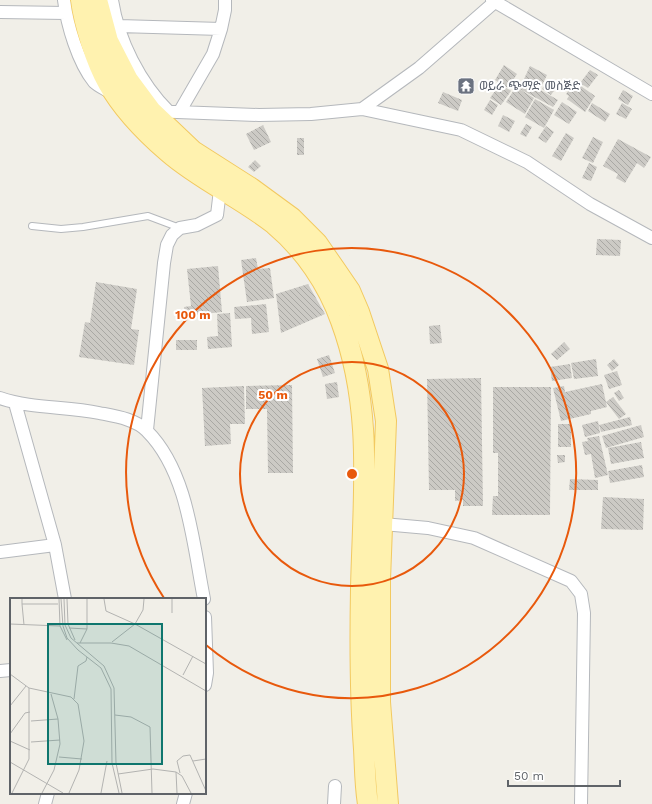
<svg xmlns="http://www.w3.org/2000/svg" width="652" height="804" viewBox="0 0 652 804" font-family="'Work Sans','Noto Sans Ethiopic',sans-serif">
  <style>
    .building { fill: url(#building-back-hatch) }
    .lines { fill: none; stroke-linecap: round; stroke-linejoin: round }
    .lane-casing { stroke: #b5b8bc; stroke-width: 8 }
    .street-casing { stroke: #b5b8bc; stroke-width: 14 }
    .primary-casing { stroke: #f2c960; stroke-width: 22 }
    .lane { stroke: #fff; stroke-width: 6 }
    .street { stroke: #fff; stroke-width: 12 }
    .primary { stroke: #fff2af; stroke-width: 20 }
    .ring { fill: none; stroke: #e8590c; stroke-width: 2 }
    .labels { text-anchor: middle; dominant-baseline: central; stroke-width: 4; stroke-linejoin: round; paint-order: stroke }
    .worship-label { font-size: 12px; fill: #5b616d; stroke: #fff; text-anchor: start }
    .inset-road { fill: none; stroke: #b3b3b1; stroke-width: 1 }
    .view { fill: #0f766e; fill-opacity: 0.15; stroke: #0f766e; stroke-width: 2 }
    .inset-edge { fill: none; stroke: #5f6368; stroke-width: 2 }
    .centre { fill: #e8590c; stroke: #fff; stroke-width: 2 }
    .ring-label { font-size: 12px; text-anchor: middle; font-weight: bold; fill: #e8590c; stroke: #fff; stroke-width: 4; stroke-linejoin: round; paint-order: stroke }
  </style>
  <defs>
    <pattern id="building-back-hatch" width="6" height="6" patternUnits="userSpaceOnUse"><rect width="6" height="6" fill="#cccac5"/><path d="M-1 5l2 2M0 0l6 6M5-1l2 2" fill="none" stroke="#a9a8a4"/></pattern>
  </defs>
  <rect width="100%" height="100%" fill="#f1efe8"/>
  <path class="building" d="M504 65 517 74 508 88 495 80Z
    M530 66 547 75 541 87 524 79Z
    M590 70 598 75 588 88 580 83Z
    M523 80 558 100 553 107 518 88Z
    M547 80 557 86 551 95 542 89Z
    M575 82 595 96 585 112 567 99 569 96 566 94Z
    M500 84 511 91 501 105 490 98Z
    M516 87 534 98 525 114 506 102Z
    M623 90 633 96 628 105 618 99Z
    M443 92 462 100 458 111 438 103Z
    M535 99 554 110 544 128 525 117Z
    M490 100 498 105 492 115 484 110Z
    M562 102 577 112 569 124 554 115Z
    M592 103 610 114 605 122 588 111Z
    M622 103 632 109 626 119 616 114Z
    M503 115 515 121 509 132 498 126Z
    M526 124 532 127 526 137 520 134Z
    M263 125 271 142 254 150 246 134Z
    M546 126 554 132 546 143 538 138Z
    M566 133 574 138 561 161 552 156Z
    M593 137 603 142 593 163 582 158Z
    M297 138H304V155H297Z
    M618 139 651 157 644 168 637 163 625 183 616 178 618 174 603 166Z
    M255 160 261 166 254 172 248 167Z
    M589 163 597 167 591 181 582 178Z
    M597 239 621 240 620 256 596 255Z
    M256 258 258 269 270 268 274 298 247 302 241 260Z
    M218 266 222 312 185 316 184 307 191 306 187 269Z
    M96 282 137 289 131 329 139 330 134 365 79 357 85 322 90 323Z
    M308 284 325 314 281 333 276 294Z
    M266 304 269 332 252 334 251 318 235 319 234 307Z
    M230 313 232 347 208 349 207 337 218 336 217 314Z
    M440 325 442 343 430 344 429 326Z
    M176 340H197V350H176Z
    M564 342 570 349 557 360 551 354Z
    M329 355 335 373 323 377 317 359Z
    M596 359 598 376 574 379 571 363Z
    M614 359 619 365 612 371 607 365Z
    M570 364 572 378 552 381 550 367Z
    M617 371 622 385 609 389 604 375Z
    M481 378 483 506H463V500L455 501V490H429L427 379Z
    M337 382 339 397 327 399 325 384Z
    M602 384 607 407 591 411V414L561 421 553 388 564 386 565 392Z
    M292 385 293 473H268L267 409H246V386Z
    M244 386 245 424H230L231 444 205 446 202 388Z
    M493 387H551L550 515H492L493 496H498V453H493Z
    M619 390 624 398 619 401 614 393Z
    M613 397 626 414 619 419 606 402Z
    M630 417 632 425 601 432 599 425Z
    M598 421 600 433 585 437 582 425Z
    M558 424H571V447H558Z
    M641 425 644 437 606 448 602 436Z
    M599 436 608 475 595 478 591 454 585 455 582 442 588 441 587 438Z
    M641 442 644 458 611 464 608 448Z
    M557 455H565V462L558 463Z
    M642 465 644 477 610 483 608 471Z
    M570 479 598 480V490H569Z
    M603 497 644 499 643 530 601 529Z"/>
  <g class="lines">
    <g class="lane-casing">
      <path id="lane" d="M32 226 61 229 83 227 148 216 180 228"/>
    </g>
    <g class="street-casing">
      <path id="street" d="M64 0C67 25 78 62 94 82 98 86 105 89 110 92
        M112 0C118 40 140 83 169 112
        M492 0 652 94
        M0 12 66 13
        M119 26 221 29 225 10V0
        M362 109 419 68 497 0
        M151 111 259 115 311 114 362 109 461 130 527 162 590 204 652 238
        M180 111 213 54 221 29
        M0 398C32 409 66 406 99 413 114 416 136 419 147 431 188 472 193 544 204 599
        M15 403 55 545 65 599
        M147 430 164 263 167 245 172 235 180 228 197 225 217 215 220 190
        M383 524 428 528 474 538 571 581 581 594 584 613 581 804
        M0 552 55 545
        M205 617 207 673 205 685
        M0 671 11 670
        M45 804 48 793
        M183 804 186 793
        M334 804 335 786"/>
    </g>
    <g class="primary-casing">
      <path id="primary" d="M81 0C84 24 96 62 108 83 122 108 146 133 168 152 200 180 240 197 274 224 304 249 328 284 341 321 374 410 363 496 361 589 360 642 360 696 364 749 365 767 365 786 368 804
        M97 0 108 41 128 80 151 111 193 151 251 188 292 218 317 243 335 269 350 291 359 312 378 369 386 421 380 580V702L388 804"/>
    </g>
    <use href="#lane" class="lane"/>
    <use href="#street" class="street"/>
    <use href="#primary" class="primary"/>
  </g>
  <g class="ring">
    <circle cx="352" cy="474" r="112"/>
    <path d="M164 598A225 225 0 1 1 206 645"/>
  </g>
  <defs>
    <g id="temple-square" transform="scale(0.9)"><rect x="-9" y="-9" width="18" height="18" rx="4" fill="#6b7280" stroke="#fff"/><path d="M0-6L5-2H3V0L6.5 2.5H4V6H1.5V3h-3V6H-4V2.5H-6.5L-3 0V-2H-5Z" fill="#fff"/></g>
  </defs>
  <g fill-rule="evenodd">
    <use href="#temple-square" x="466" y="86"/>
  </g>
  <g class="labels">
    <g class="worship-label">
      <text x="479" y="86">ወይራ ጭማድ መስጅድ</text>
    </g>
  </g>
  <g transform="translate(10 598)">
    <rect width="196" height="196" fill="#f1efe8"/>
    <path class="inset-road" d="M12 1V6H48M49 1 50 28 57 42M51 1 53 28 57 40 68 52 91 70 101 91 102 165 109 195M54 1 55 27 61 40 94 68 104 90 106 165 112 195M57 1 58 26 65 42M94 1 96 13 125 26 196 66M12 6 14 27M162 15V1M0 26 50 28M59 30 77 31V1M102 44 125 26 133 12 134 1M67 45H101L119 48 196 93M70 45 77 31M0 76 19 90 61 99 68 106 74 143 69 172 59 195M173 77 183 58M64 101 68 68 76 63 77 59M0 108 16 88M105 117 121 119 140 129 142 195M21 123 48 121M0 136 15 115 20 114M0 143 20 152M21 144 50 142M49 159 72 161M183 163 196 161M0 164 53 195M166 174 167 195M170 175 167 163 173 158 180 157 196 193M108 176 143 171 166 174 172 178 181 195M2 195 19 161V90M32 195 44 172 50 146 48 121 41 96M91 195 97 163"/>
    <path class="view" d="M38 26H152V166H38Z"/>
    <rect width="196" height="196" class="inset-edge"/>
  </g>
  <circle cx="352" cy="474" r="6" class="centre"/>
  <g class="ring-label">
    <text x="193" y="319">100 m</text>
    <text x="273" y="399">50 m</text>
  </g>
  <path d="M508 780v6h112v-6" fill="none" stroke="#5f6368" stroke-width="2"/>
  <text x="514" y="780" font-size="12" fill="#5f6368" stroke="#ffffff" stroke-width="3" paint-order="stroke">50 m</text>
</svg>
